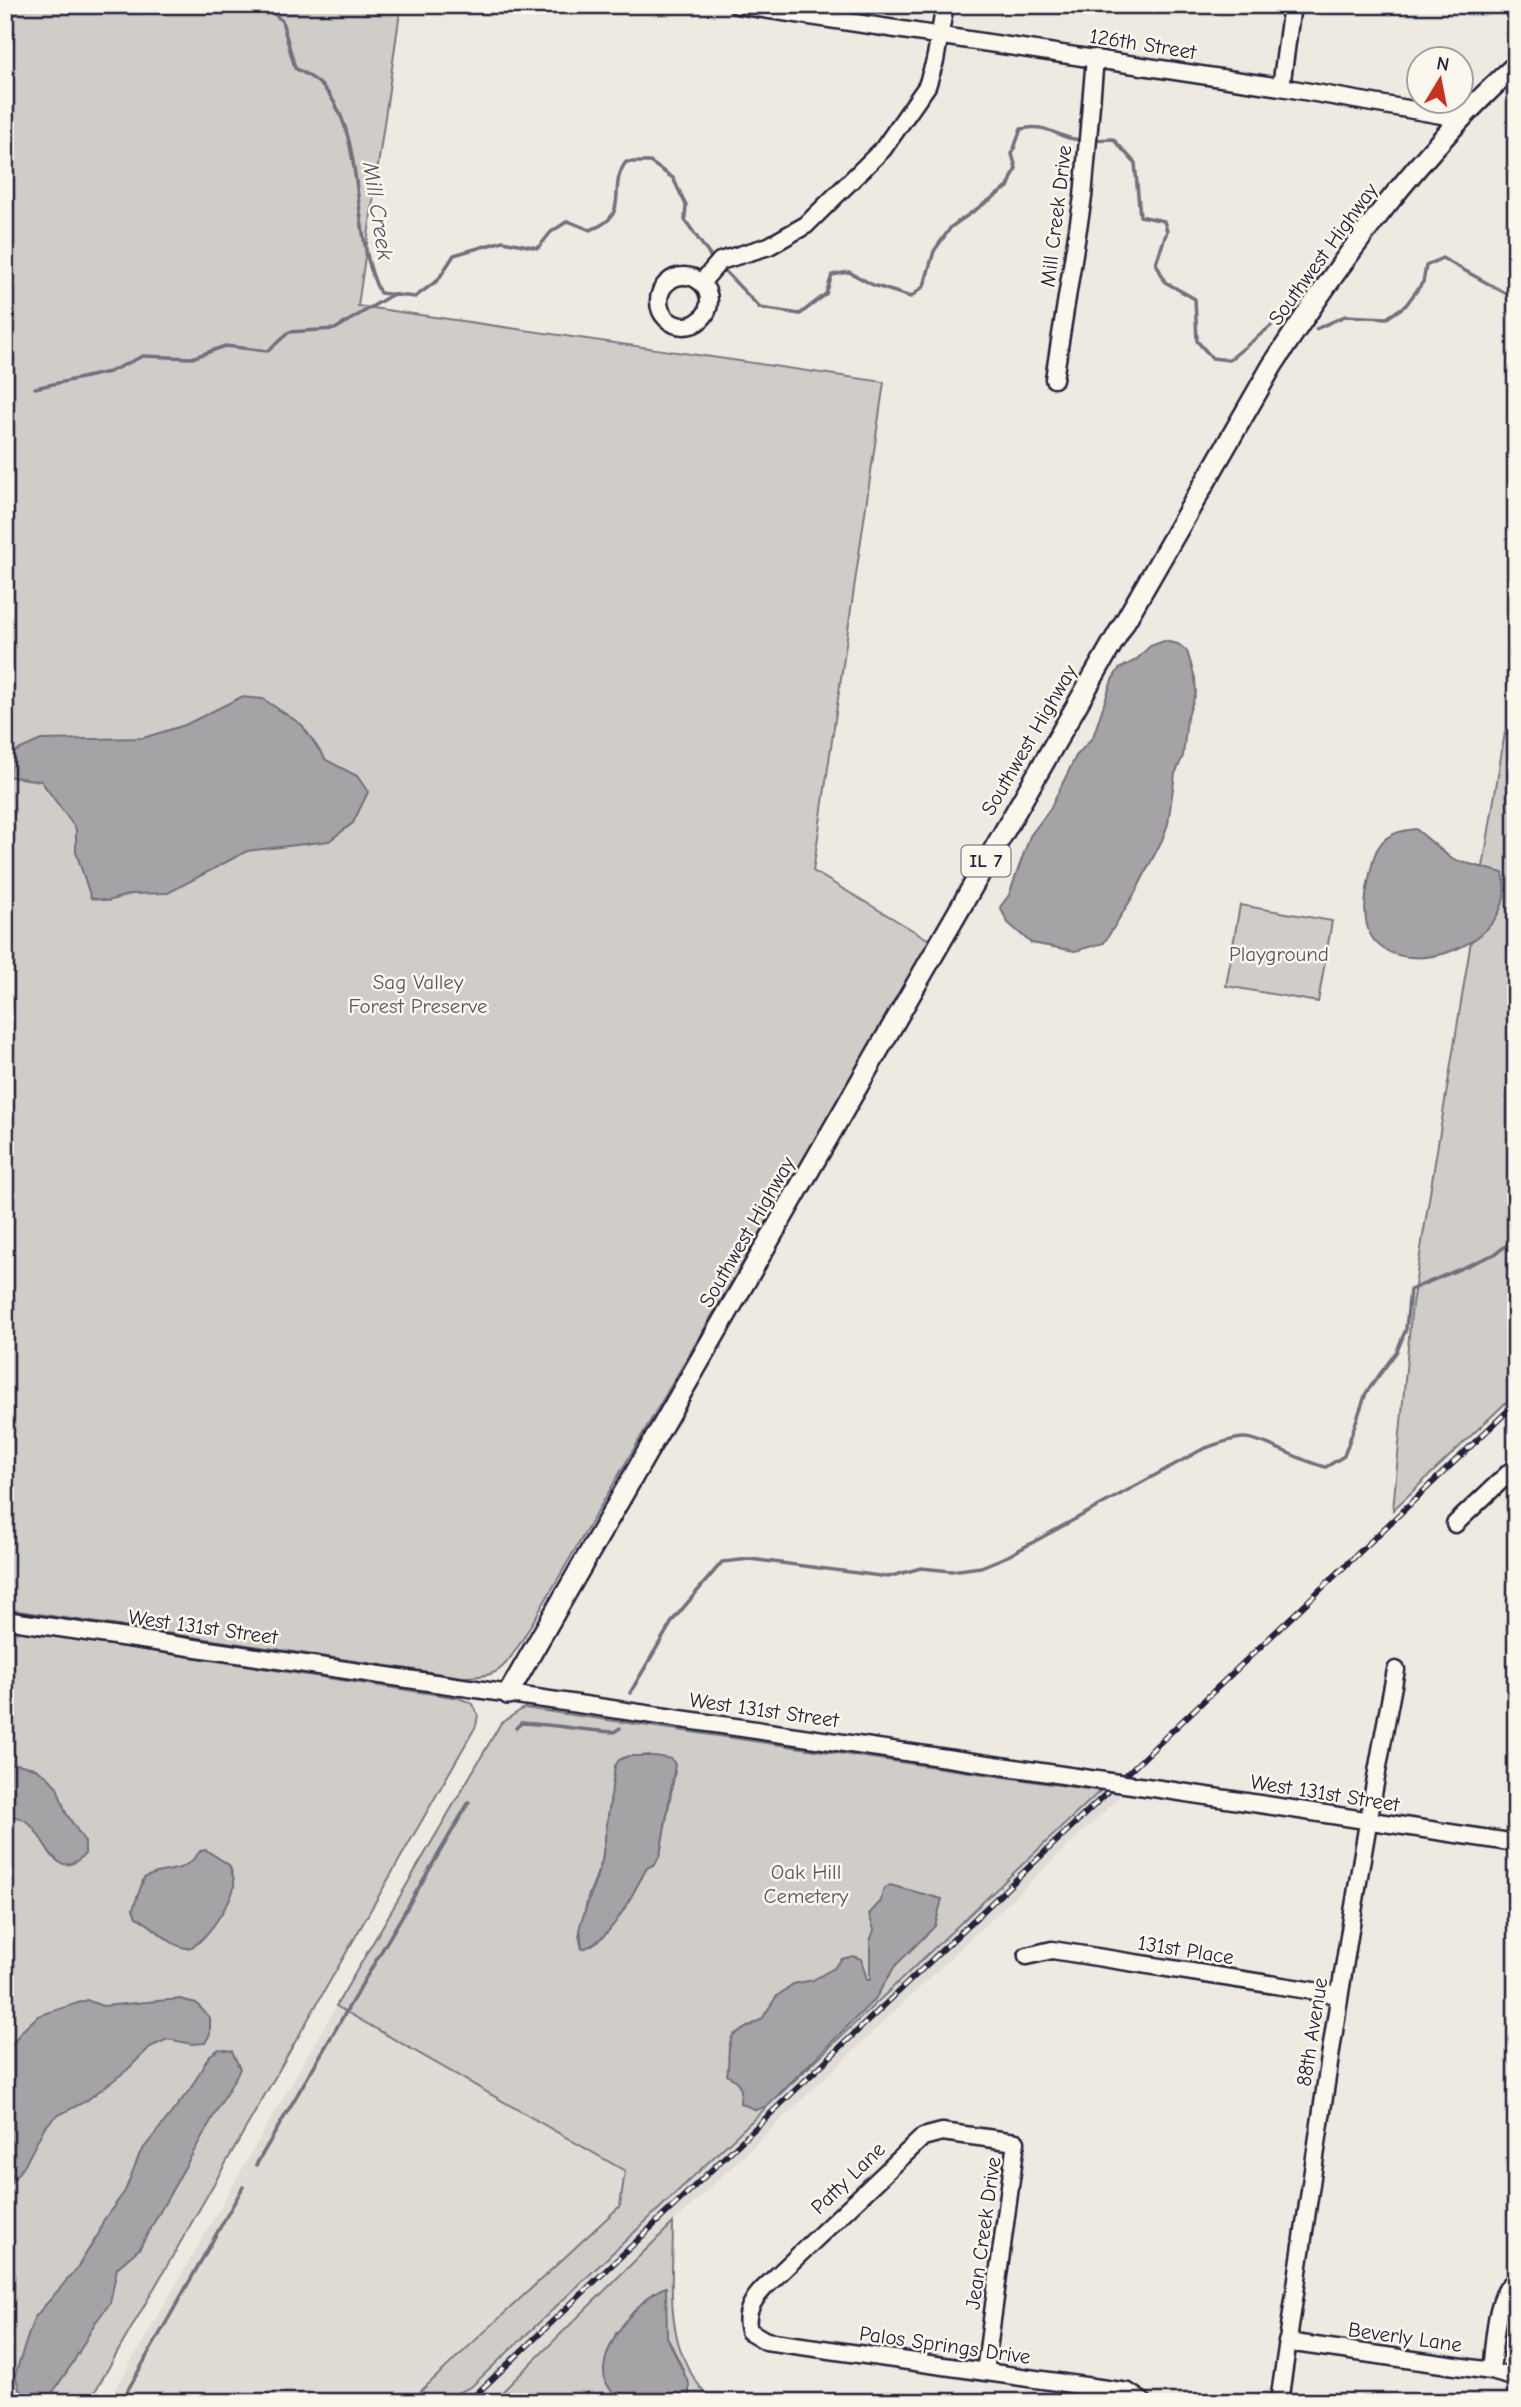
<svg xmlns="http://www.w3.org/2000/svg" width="1521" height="2407" viewBox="0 0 1521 2407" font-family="'Comic Neue',sans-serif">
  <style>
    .built { fill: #dfdbd5 }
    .green { fill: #d0cdc9; stroke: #797882; stroke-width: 2; fill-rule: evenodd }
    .water { fill: #a6a3a7; stroke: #716f7c; stroke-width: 2 }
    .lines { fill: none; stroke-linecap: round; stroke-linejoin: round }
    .stream { stroke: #716f7c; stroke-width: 3.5 }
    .minor-casing { stroke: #22223b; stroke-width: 21 }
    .major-casing { stroke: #22223b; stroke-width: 24 }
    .minor { stroke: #fbf7ec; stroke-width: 16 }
    .major { stroke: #fbf7ec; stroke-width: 19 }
    .rail-casing { stroke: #22223b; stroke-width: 6 }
    .rail { stroke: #fbf7ec; stroke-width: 3.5; stroke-dasharray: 10; stroke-linecap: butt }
    .minor-bridge-casing { stroke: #22223b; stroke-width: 21; stroke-linecap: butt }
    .minor-bridge { stroke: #fbf7ec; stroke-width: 16 }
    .labels { text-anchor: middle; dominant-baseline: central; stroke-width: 5; stroke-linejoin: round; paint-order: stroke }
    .shield { fill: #fbf7ec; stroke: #636270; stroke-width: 2 }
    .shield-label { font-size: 19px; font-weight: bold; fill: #22223b }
    .street-label { font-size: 21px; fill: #22223b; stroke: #fbf7ec }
    .park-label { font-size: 21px; fill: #565566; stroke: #fbf7ec }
    .water-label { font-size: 23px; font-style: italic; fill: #575666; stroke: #fbf7ec }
  </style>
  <rect width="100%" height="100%" fill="#eeeae2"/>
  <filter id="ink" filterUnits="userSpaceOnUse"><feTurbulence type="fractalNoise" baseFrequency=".0143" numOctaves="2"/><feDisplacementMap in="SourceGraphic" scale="14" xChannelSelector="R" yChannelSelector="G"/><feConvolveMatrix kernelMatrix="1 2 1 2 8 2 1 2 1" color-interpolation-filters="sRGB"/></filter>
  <g filter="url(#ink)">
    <path class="built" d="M1100 1791 1122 1794 673 2223 492 2402H454Z
      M336 2006 625 2171 620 2206 409 2402H108Z"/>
    <path class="green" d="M5 5H401L358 306 884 382 813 871 931 941 521 1642C502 1671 498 1677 463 1677L5 1609Z
      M1505 732 1516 752V1393L1393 1510 1412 1304Z
      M1240 905 1332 921 1318 1002 1226 986Z
      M5 1629 459 1698 473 1704 478 1715 476 1726 89 2402H5Z
      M524 1708 1100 1791 471 2387 437 2402H409L620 2206 625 2171 336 2006 501 1723ZM649 1755 675 1771 660 1855 647 1868 611 1926 592 1944 582 1949 579 1936 588 1897 602 1861 615 1766 623 1758Z
      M673 2223C673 2289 661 2352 714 2402H492ZM665 2315 667 2337 683 2369 606 2382 608 2354 616 2333Z"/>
    <path class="water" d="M1164 641 1178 644 1187 651 1195 678 1196 693 1187 718 1183 756 1175 774 1168 824 1162 840 1135 893 1104 943 1075 951 1031 943 1008 923 1000 907 1009 895 1030 836 1050 809 1076 756 1093 737 1112 680 1119 669 1136 660 1150 646Z
      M241 697 263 699 302 725 326 760 357 776 368 792 353 823 329 841 247 851 168 893 131 894 108 901 91 898 76 852V829L41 781 5 776V756L41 740 143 738 185 725Z
      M1416 829 1452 859 1503 873C1521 943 1406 983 1373 939 1359 920 1367 886 1372 865 1377 840 1390 831 1416 829Z
      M628 1756H655L672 1759 675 1765 660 1855 655 1864 647 1868C632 1893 612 1942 582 1949L580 1926 602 1861 615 1766 619 1760Z
      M17 1764 34 1768 48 1777 57 1787 66 1813 85 1842V1854C54 1886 47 1836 26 1821 20 1817 12 1816 5 1815V1765Z
      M206 1850 229 1865C232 1872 235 1879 234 1886 233 1900 201 1950 186 1948 169 1946 153 1924 136 1917L133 1909 144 1878C166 1866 182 1877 200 1851Z
      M890 1885 942 1899 935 1926 895 1966 875 1999 767 2106 756 2110 740 2103 741 2090 737 2081 727 2075C730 2062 726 2047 733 2035L762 2019 776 1997 793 1984 813 1980 834 1968 842 1959 853 1956 861 1959 867 1980H870V1941L874 1930 869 1914 881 1901 883 1890Z
      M180 1999 196 2003 210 2018V2034L205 2043 192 2044 168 2039 150 2047 127 2070 86 2101 55 2117 44 2128 26 2163 5 2191V2055L21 2032 38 2016 87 2000 102 2006Z
      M219 2049 232 2051 240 2069 139 2249 117 2268 110 2303 95 2323 74 2361 53 2392 40 2401 28 2400 21 2395 15 2375 34 2318 75 2271 99 2233 103 2221 125 2191 140 2153 191 2088 209 2056Z
      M666 2287 667 2337 689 2384V2397L665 2401 613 2392C582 2365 639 2295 666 2287Z"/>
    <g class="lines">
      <path class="stream" d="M265 5 282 21 295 68C303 73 315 78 322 86 367 132 350 235 380 293L415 297 438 280 454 255 503 241 538 248 551 232 568 221 590 230C633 215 606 189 626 162H650L673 178 686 205 685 220 713 260
        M1091 140 1113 139 1135 163 1140 216 1164 221 1167 231 1156 263 1165 282 1195 299 1197 341 1212 358 1229 360 1271 326
        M722 268 760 308 800 314 826 294 832 275 849 272 873 285 911 297 924 286 934 251 951 227 1008 187 1016 168 1012 154 1021 129C1050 122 1057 140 1083 140
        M1316 329 1345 316 1387 318 1406 305 1423 282 1426 266 1442 258 1516 299
        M35 388 109 372 143 356 192 358 225 346 268 351 289 332 335 329 393 294
        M630 1693 673 1620 722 1562 750 1559 888 1577 921 1568 951 1571 981 1567 1008 1556 1201 1450C1214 1445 1228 1439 1243 1438 1261 1437 1301 1462 1326 1467L1344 1456 1366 1393 1397 1351 1406 1329 1410 1290 1495 1254 1516 1238
        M516 1728 521 1723C553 1724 583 1731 614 1732L620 1728
        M256 2165 469 1802
        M121 2402 243 2187"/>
      <g class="minor-casing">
        <path id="minor" d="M737 5 1281 87 1459 118
          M1281 87 1292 5
          M659 301a25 25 0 1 1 50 0a25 25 0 1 1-50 0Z
          M701 283 720 261 769 246 806 225 883 149 927 86 935 61 945 5
          M1054 379 1083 197 1095 58
          M1455 1524 1511 1471 1516 1472
          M5 1620 1076 1777
          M1167 1790 1516 1843
          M1027 1956 1052 1950 1339 1995
          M1287 2342 1491 2371 1516 2378
          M1491 2371C1494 2350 1495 2289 1516 2281
          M985 2372 1016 2142 942 2132 923 2137 764 2288C752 2300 744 2314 749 2331L766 2341 1128 2392 1143 2402
          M1279 2402C1315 2157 1349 1913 1396 1670"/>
      </g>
      <g class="major-casing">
        <path id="major" d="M508 1694 1272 366C1343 257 1419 153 1516 65"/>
      </g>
      <use href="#minor" class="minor"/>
      <use href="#major" class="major"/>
      <g class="rail-casing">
        <path id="rail" d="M468 2402 1516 1403"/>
      </g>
      <use href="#rail" class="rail"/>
      <g class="minor-bridge-casing">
        <path id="minor-bridge" d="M1076 1777 1167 1790"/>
      </g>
      <use href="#minor-bridge" class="minor-bridge"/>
    </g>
  </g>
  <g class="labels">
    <rect class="shield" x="961.5" y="845.5" width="49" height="31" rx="5"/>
    <g class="shield-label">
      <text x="986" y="861">IL 7</text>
    </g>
    <g class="street-label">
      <text transform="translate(1143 44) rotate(9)">126th Street</text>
      <text transform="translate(1056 216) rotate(-83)">Mill Creek Drive</text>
      <text transform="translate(1323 254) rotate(-54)">Southwest Highway</text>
      <text transform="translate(1029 740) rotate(-60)">Southwest Highway</text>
      <text transform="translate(747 1232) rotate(-60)">Southwest Highway</text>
      <text transform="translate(203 1627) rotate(8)">West 131st Street</text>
      <text transform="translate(764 1710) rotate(8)">West 131st Street</text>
      <text transform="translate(1325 1793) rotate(9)">West 131st Street</text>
      <text transform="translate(1186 1950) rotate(9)">131st Place</text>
      <text transform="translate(1312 2032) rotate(-81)">88th Avenue</text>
      <text transform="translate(848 2178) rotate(-44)">Patty Lane</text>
      <text transform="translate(983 2233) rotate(-82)">Jean Creek Drive</text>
      <text transform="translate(1405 2337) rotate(8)">Beverly Lane</text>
      <text transform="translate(945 2345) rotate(8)">Palos Springs Drive</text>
    </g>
    <g class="park-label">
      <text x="1279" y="954">Playground</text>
      <text x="418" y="982">Sag Valley<tspan x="418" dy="24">Forest Preserve</tspan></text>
      <text x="806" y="1872">Oak Hill<tspan x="806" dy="24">Cemetery</tspan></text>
    </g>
    <g class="water-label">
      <text transform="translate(378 211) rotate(81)">Mill Creek</text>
    </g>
  </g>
  <rect width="1521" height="2407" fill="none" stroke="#fbf7ec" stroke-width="28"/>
  <rect x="14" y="14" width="1493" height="2379" fill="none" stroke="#22223b" stroke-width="2.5" filter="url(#ink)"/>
  <g transform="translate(1440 80) rotate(10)"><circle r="33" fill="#fbf7ec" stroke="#a4a2a5" stroke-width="2"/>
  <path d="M0-5L12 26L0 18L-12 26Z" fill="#c8321e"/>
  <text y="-10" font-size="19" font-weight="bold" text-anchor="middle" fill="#22223b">N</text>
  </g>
</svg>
